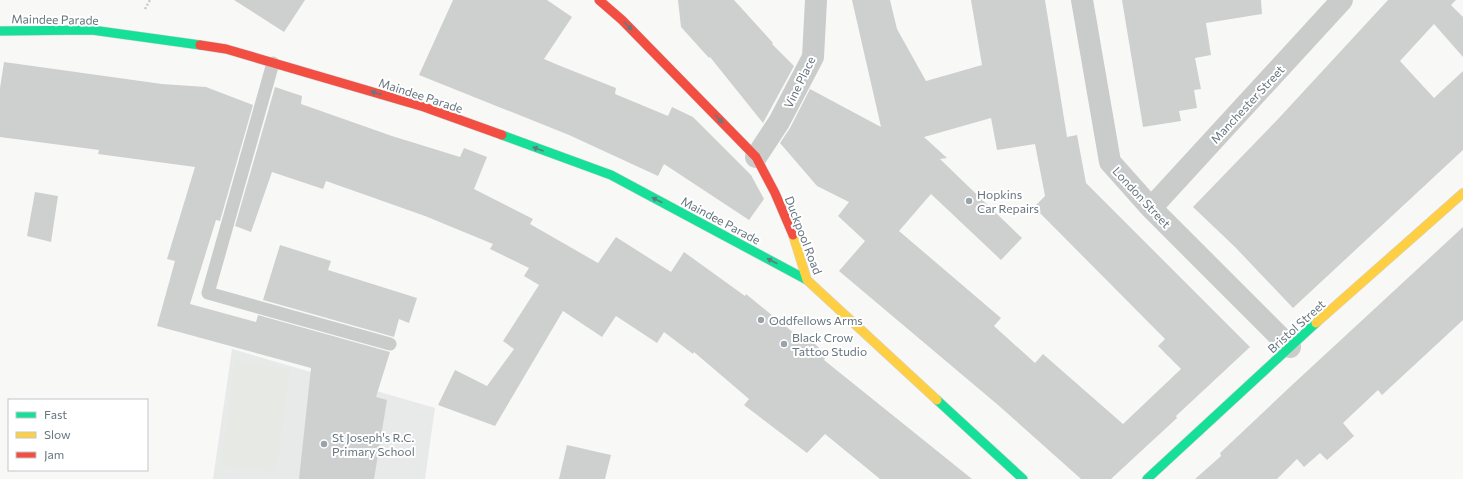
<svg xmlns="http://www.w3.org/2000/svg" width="1463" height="479" viewBox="0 0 1463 479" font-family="Commissioner,sans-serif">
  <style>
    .built { fill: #e8e9e9 }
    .green { fill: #e7e9e5 }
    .building { fill: #ced0d0; fill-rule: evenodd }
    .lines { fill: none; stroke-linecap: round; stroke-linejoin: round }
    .fast-casing { stroke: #d3d4d5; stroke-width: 10 }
    .slow-casing { stroke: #d3d4d5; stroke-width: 10 }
    .jam-casing { stroke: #d3d4d5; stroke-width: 10 }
    .path { stroke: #c8c9ca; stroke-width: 2.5; stroke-dasharray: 2 2; stroke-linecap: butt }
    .lane { stroke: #cacccc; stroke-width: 13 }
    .street { stroke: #cacccc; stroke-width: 22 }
    .fast { stroke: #16e098; stroke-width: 9 }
    .slow { stroke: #ffcf43; stroke-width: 9 }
    .jam { stroke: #f24e42; stroke-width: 9 }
    .oneway { fill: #627a80 }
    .poi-dot { fill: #99a3a9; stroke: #fff; stroke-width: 1.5 }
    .labels { text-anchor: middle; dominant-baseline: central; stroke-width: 4; stroke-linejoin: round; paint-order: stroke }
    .street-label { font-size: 12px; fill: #66757f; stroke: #fff }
    .poi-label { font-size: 12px; fill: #66757f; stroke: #fff; text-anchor: start }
  </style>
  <rect width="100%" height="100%" fill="#f8f8f7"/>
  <path class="built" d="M232 349 435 408 425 479H213Z"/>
  <path class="green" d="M235 361 290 369 276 472 221 465Z"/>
  <path class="building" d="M234 0H305L284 32Z
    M453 0H547L572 17 544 59 558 65 616 88 615 94 668 116 672 107 693 117 751 175 764 199 749 220 664 164 658 176 569 135 419 75Z
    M678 0H734L773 43 772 44 794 66 763 123 710 57 709 58 681 27Z
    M852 0H890L897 29 926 81 982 65 971 0H1045L1067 137 1077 135 1086 183 1250 347 1176 416 1177 418 1111 479H1081L998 405 839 271 865 241 838 216 849 202 817 186 780 143 790 128 810 89 881 127ZM991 118 997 150 1035 144 1045 196 1034 207 1165 339 1158 346 1181 369 1123 424 1043 354 1035 363 994 326 1001 318 899 231 931 194 1001 260 1022 238 940 159 947 158 924 137Z
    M1122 0H1261L1262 14 1206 23 1211 55 1195 58 1201 89 1194 90 1197 108 1179 111 1181 121 1143 127Z
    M1388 0H1456L1451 5 1463 17V57L1434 24 1400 61 1434 98 1463 71V150L1293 308 1235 247 1193 207 1279 118Z
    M4 62 162 84 206 87 253 105 220 221 216 220 190 304 256 322 258 315 390 352 376 397 387 400 374 479H299L311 368 157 326 175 261 167 259 195 167 98 154 99 150 0 137V88Z
    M275 87 302 96 301 104 392 136 460 157 464 148 487 157 474 189 533 219 530 224 598 263 616 237 671 272 684 252 745 296 746 294 800 338 803 333 827 355 824 360 972 479H880L825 434 807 453 744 405 749 399 694 352 693 354 664 332 657 343 616 316 602 337 563 311 495 426 438 405 455 370 487 386 514 349 503 341 539 285 524 276 529 268 490 249 493 244 425 216 326 181 323 189 272 172 251 232 235 226Z
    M35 192 58 196 51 242 27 236Z
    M1463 227V320L1382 395 1378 390 1343 423 1354 436 1327 460 1320 453 1304 467 1297 459 1277 479H1195L1221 456 1220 453 1291 386Z
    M280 245 331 261 328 270 417 298 409 323 399 319 394 337 263 300Z
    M567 445 611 455 605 479H559Z"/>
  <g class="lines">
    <g class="fast-casing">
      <path id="fast" d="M0 31 92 30 200 45
        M502 135 611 175 807 280
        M937 400 1023 479
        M1147 479 1316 323"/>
    </g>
    <g class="slow-casing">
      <path id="slow" d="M793 235 807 280 937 400
        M1316 323 1463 193"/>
    </g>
    <g class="jam-casing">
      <path id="jam" d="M599 0 622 20 756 157 775 193 793 235
        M200 45 226 49 424 107 502 135"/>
    </g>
    <path class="path" d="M145 9 150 0"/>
    <path class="lane" d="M273 63 208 293 390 344"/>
    <path class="street" d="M1082 0 1110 162 1151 208 1290 347
      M756 157 779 122 813 57 816 0
      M1151 208 1342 0"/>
    <use href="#fast" class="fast"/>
    <use href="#slow" class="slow"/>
    <use href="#jam" class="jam"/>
  </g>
  <defs><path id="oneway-solid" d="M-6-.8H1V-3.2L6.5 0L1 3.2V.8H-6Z"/></defs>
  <g class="oneway">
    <use href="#oneway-solid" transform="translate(628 26) rotate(46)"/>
    <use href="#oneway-solid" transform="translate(376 93) rotate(-163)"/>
    <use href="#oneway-solid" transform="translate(719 119) rotate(46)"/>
    <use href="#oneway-solid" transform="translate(538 149) rotate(-160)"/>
    <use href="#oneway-solid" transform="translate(657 200) rotate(-152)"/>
    <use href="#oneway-solid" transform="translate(772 261) rotate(-152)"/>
  </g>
  <g class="poi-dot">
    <circle cx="969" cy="201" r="4"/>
    <circle cx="761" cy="320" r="4"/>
    <circle cx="784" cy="344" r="4"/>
    <circle cx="324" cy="444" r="4"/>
  </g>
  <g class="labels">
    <g class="street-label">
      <text transform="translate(55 19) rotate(1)">Maindee Parade</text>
      <text transform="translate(799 82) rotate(-64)">Vine Place</text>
      <text transform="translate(421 95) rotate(18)">Maindee Parade</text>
      <text transform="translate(1247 104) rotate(-47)">Manchester Street</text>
      <text transform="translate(1142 197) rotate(47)">London Street</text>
      <text transform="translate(721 220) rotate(28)">Maindee Parade</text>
      <text transform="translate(804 235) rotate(69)">Duckpool Road</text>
      <text transform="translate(1296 326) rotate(-42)">Bristol Street</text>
    </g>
    <g class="poi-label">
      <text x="977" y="194">Hopkins<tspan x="977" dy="14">Car Repairs</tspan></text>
      <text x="769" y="320">Oddfellows Arms</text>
      <text x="792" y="337">Black Crow<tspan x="792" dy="14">Tattoo Studio</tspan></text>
      <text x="332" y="437">St Joseph's R.C.<tspan x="332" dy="14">Primary School</tspan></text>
    </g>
  </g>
  <rect x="8" y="399" width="140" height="72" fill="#ffffff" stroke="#c2c8cc"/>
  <rect x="16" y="412" width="20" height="6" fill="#16e098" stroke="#c2c8cc"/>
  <text x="44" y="419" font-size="12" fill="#66757f">Fast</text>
  <rect x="16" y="432" width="20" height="6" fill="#ffcf43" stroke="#c2c8cc"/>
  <text x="44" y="439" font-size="12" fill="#66757f">Slow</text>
  <rect x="16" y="452" width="20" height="6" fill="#f24e42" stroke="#c2c8cc"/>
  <text x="44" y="459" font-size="12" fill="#66757f">Jam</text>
</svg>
